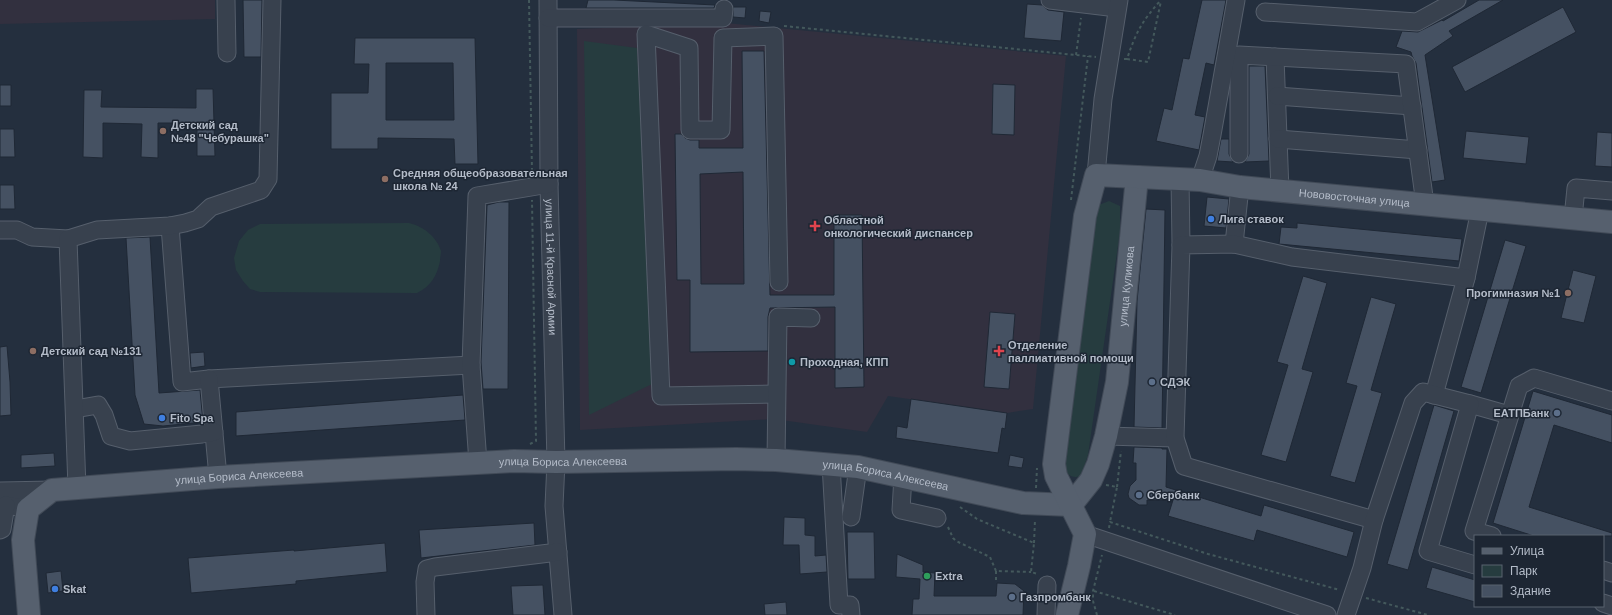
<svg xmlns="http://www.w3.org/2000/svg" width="1612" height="615" viewBox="0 0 1612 615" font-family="Arial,sans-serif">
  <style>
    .medical { fill: #32303f }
    .green { fill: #263c3f }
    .building { fill: #455162; stroke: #1f2835; fill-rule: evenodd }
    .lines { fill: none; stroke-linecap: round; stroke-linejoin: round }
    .minor-casing { stroke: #565f6c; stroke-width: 19 }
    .major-casing { stroke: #414a57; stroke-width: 24 }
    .path { stroke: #44595c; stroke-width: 2; stroke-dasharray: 3 3; stroke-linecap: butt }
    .minor { stroke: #38414e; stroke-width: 17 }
    .major { stroke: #56606e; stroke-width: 22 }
    .education-dot { fill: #8d6e63; stroke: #1d2633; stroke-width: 1.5 }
    .shop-dot { fill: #3f7fe0; stroke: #1d2633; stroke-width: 1.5 }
    .health-dot { fill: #e0444e; stroke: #1d2633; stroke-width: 1.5 }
    .culture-dot { fill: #0f9aa8; stroke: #1d2633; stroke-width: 1.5 }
    .service-dot { fill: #5c6f8a; stroke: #1d2633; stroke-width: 1.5 }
    .leisure-dot { fill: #2e9e5b; stroke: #1d2633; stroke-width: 1.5 }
    .labels { text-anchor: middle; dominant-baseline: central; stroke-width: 3; stroke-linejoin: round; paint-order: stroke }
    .poi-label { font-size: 11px; font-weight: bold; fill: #b4bcc9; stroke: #1d2633; text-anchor: start }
    .street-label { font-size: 11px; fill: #b4bcc9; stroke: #1d2633 }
  </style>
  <rect width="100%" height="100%" fill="#242f3e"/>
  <path class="medical" d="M0 0H215V19L0 24Z
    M726 23 1066 56 1033 409 1007 413 888 396 867 432 774 419 580 430 577 29Z"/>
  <path class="green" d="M584 41 637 48 654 383 589 415Z
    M1109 201 1120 206V232L1088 455 1081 476C1072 479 1069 475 1063 469L1092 229 1099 205Z
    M409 223C423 226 437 237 441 251 441 254 440 258 440 261 437 276 431 286 417 293L260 292 250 289 243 281 236 270 234 258 239 241 248 230 260 224Z"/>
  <path class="building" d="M243 0H262L261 57H244Z
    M588 0H614L715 5 714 8H586Z
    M1202 0H1226L1214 65 1206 63 1195 115 1205 117 1199 150 1156 141 1164 108 1172 110 1183 58 1189 59Z
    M1479 0H1503L1449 31 1453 36 1425 55 1445 180 1432 182 1416 63 1412 56 1411 52 1396 47 1402 31 1418 32 1442 20 1443 21Z
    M1027 4 1042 5 1048 10 1064 12 1061 41 1024 38Z
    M733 7H746L745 18 733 17Z
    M1563 7 1576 32 1465 92 1452 67Z
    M760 11 771 12 769 23 759 21Z
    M355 38H475L478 164H455L454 139 378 138V149H331V93H368L369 64H354ZM386 63H453L454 120H386Z
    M742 51H764L770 295H834V215H862L864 387 835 388V307L770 308 768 317V351L690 352V280H677L675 134H681L685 138 690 140H699V148H743ZM743 172 744 284H701L700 174Z
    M1249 66H1265L1269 161 1245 162 1249 154Z
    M993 84 1015 85 1014 135 992 134Z
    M0 85H11V106H0Z
    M196 89H213L215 156H197V123H158V158L141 157 142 124 103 123V158L83 157 84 90H102L101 107 196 108Z
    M0 129H14L15 157H0Z
    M1466 131 1529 137 1526 164 1463 158Z
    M1597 132 1612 133V167L1595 166Z
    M1221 139H1229V154L1233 162 1217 161Z
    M0 185H14L15 209H0Z
    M1207 197 1229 199 1226 228 1204 226Z
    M499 202H509L508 389H483L481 362 487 205Z
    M1146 209 1165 210 1162 428 1134 427 1137 301Z
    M1297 223 1462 239 1459 261 1279 244 1281 227 1297 228Z
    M150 237 159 393 200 390 203 422 163 426 144 424 135 395 126 238Z
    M1505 240 1526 246 1481 393 1461 387Z
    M1573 270 1596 276 1584 323 1561 318Z
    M1303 276 1327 283 1302 369 1313 372 1286 462 1261 455 1288 365 1277 362Z
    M1371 297 1396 304 1371 390 1382 393 1355 483 1330 476 1357 386 1346 383Z
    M990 312 1015 314 1009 389 984 387Z
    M7 346 10 382 11 415 0 416V347Z
    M204 352 205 366 191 368 190 353Z
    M1533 391 1612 415V443L1554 425 1529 507 1612 533V536H1534L1493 523Z
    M463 395 465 420 236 436V412Z
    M911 399 1007 413 1005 429 1002 428 998 453 896 438 897 426 907 428Z
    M1434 405 1454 411 1408 570 1387 564Z
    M1134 447 1162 448V449H1167L1166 487 1261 516 1264 505 1354 532 1347 557 1257 530 1254 541 1168 516 1173 500H1147V505H1139L1129 498 1128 494 1130 486 1136 480V463H1133Z
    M54 453 55 466 21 468V455Z
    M1010 455 1024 458 1022 468 1008 466Z
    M784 517 805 518V535L815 536V556L826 555 827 572 800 574 799 545H783Z
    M534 523 535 545 421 558 419 530Z
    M847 532H874L875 579H848Z
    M385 543 387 572 296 581V584L191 593 188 558 294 550V551Z
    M897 554 923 565V572L935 573 934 596H996L997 583 1015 584 1024 591 1023 615H912L913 599H919L920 579 896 577Z
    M1432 567 1475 580V602L1426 588Z
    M61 571 63 591 48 593 46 573Z
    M543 585 545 615H513L511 586Z
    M786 602 787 615H765L764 604Z"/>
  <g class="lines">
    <g class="minor-casing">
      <g id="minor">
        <path d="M226 0 227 53"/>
        <path id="s1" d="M548 0 549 184 556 462 554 506 563 615"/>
        <path d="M1050 0 1117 8"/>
        <path d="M1265 12 1417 22 1457 0"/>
        <path d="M548 18H723L724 9"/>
        <path d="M1275 57 1280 191"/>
        <path d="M1277 96 1412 106"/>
        <path d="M1278 139 1418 150"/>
        <path d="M1239 154V55L1406 64 1425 204"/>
        <path d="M1096 175 1103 99 1119 0"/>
        <path d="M1180 179 1181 245"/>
        <path d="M1200 180 1208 156 1212 135 1236 0"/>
        <path d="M1573 218 1576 188 1612 191"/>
        <path d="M170 226 182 382 209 379 471 365"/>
        <path d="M0 230H17L32 237 68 239"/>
        <path d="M1234 244 1240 187"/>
        <path d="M209 379 218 477"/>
        <path d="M776 394 661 396 646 34 689 48 690 130H721L723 38 774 36 779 282"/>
        <path d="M1434 395 1466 278 1480 210"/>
        <path d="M1470 404 1509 415"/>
        <path d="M75 409 98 405 104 415 111 436 130 441 202 434 214 432"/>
        <path d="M1106 436 1175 438"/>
        <path d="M776 460 778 317 811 318"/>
        <path d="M478 463 471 365 477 196 549 184"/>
        <path d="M831 464 839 605H850L851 615"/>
        <path d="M903 476 901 510 937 518"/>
        <path d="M77 488 68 239 97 230 170 226 185 223 198 219 211 207 261 190 268 179 272 0"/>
        <path d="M0 491 52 490"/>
        <path d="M0 508 6 505 28 509"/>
        <path d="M851 517 858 467"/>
        <path d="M1374 520 1184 466 1175 438 1181 245 1234 244 1292 257 1466 278"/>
        <path d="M0 530 2 529 6 505"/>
        <path d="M1085 534 1327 615"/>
        <path d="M1492 536 1474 531 1519 386 1534 378 1612 401"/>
        <path d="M1603 570 1612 573"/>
        <path d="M1603 603 1612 606"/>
        <path d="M426 615 425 582 427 569 435 567 558 552"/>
        <path d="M1046 615 1047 585"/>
        <path d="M1346 615 1362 568 1374 520 1413 403 1423 392 1470 404 1428 551 1475 565"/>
      </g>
    </g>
    <g class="major-casing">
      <g id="major">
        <path id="s2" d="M1071 505 1091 480 1098 464 1106 436 1117 382 1137 177"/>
        <path id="s3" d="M29 615 23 540 28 509 52 490 218 477 514 461 556 462 736 459 776 460 858 467 1023 503 1071 505"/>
        <path id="s4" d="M1067 615 1079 566 1085 534 1056 476 1054 464 1085 216 1096 175 1200 180 1240 187 1612 222"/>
      </g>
    </g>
    <path class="path" d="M529 0 532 172
      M784 26 1096 57
      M1076 55 1081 18
      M1124 59H1127C1136 32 1142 21 1161 0
      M1127 59 1148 62 1161 1
      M1071 200 1088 56
      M530 444 536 441 532 200
      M1106 485 1117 487 1110 522
      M1117 487 1121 451
      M1036 488 1037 468
      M960 507 977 519 1034 543 1031 572 1038 574
      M948 527 953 538 956 541 990 557 996 571 1031 572
      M1109 528 1110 522 1208 554 1340 590
      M1034 543 1035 520
      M996 571V581
      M1094 591 1175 615
      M1366 598 1428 615
      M1097 615 1093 601V591L1102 555"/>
    <use href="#minor" class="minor"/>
    <use href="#major" class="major"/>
  </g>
  <g class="education-dot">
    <circle cx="163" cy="131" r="4"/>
    <circle cx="385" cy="179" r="4"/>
    <circle cx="1568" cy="293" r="4"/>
    <circle cx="33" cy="351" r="4"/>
  </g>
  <g class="shop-dot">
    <circle cx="1211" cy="219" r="4"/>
    <circle cx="162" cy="418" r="4"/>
    <circle cx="55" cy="589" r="4"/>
  </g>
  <g class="health-dot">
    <path d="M813 220h4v4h4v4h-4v4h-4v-4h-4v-4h4z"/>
    <path d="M997 345h4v4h4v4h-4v4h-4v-4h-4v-4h4z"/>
  </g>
  <circle class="culture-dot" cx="792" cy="362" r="4"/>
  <g class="service-dot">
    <circle cx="1152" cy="382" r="4"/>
    <circle cx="1557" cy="413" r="4"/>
    <circle cx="1139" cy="495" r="4"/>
    <circle cx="1012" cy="597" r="4"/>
  </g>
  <circle class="leisure-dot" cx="927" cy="576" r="4"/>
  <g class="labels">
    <g class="poi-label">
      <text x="171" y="125">Детский сад<tspan x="171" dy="13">№48 "Чебурашка"</tspan></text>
      <text x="393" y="173">Средняя общеобразовательная<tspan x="393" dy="13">школа № 24</tspan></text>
      <text x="1219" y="219">Лига ставок</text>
      <text x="824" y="220">Областной<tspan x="824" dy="13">онкологический диспансер</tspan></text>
      <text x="1560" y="293" text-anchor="end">Прогимназия №1</text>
      <text x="1008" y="345">Отделение<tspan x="1008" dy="13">паллиативной помощи</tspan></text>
      <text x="41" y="351">Детский сад №131</text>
      <text x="800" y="362">Проходная, КПП</text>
      <text x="1160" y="382">СДЭК</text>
      <text x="1549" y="413" text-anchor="end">ЕАТПБанк</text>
      <text x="170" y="418">Fito Spa</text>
      <text x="1147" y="495">Сбербанк</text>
      <text x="935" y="576">Extra</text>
      <text x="63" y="589">Skat</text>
      <text x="1020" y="597">Газпромбанк</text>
    </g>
    <g class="street-label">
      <text stroke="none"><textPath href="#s4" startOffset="712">Нововосточная улица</textPath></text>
      <text stroke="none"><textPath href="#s1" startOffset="267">улица 11-й Красной Армии</textPath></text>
      <text stroke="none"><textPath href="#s2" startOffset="230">улица Куликова</textPath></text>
      <text stroke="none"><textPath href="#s3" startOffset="649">улица Бориса Алексеева</textPath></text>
      <text stroke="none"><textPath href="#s3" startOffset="973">улица Бориса Алексеева</textPath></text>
      <text stroke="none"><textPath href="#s3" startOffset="325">улица Бориса Алексеева</textPath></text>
    </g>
  </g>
  <rect x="1474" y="535" width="130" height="72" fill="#1d2633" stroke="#59626f"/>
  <rect x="1482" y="548" width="20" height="6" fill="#56606e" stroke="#59626f"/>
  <text x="1510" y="555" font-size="12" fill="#b4bcc9">Улица</text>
  <rect x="1482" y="565" width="20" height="12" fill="#263c3f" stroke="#59626f"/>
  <text x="1510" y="575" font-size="12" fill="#b4bcc9">Парк</text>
  <rect x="1482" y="585" width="20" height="12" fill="#455162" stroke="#59626f"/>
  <text x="1510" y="595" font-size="12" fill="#b4bcc9">Здание</text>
</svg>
